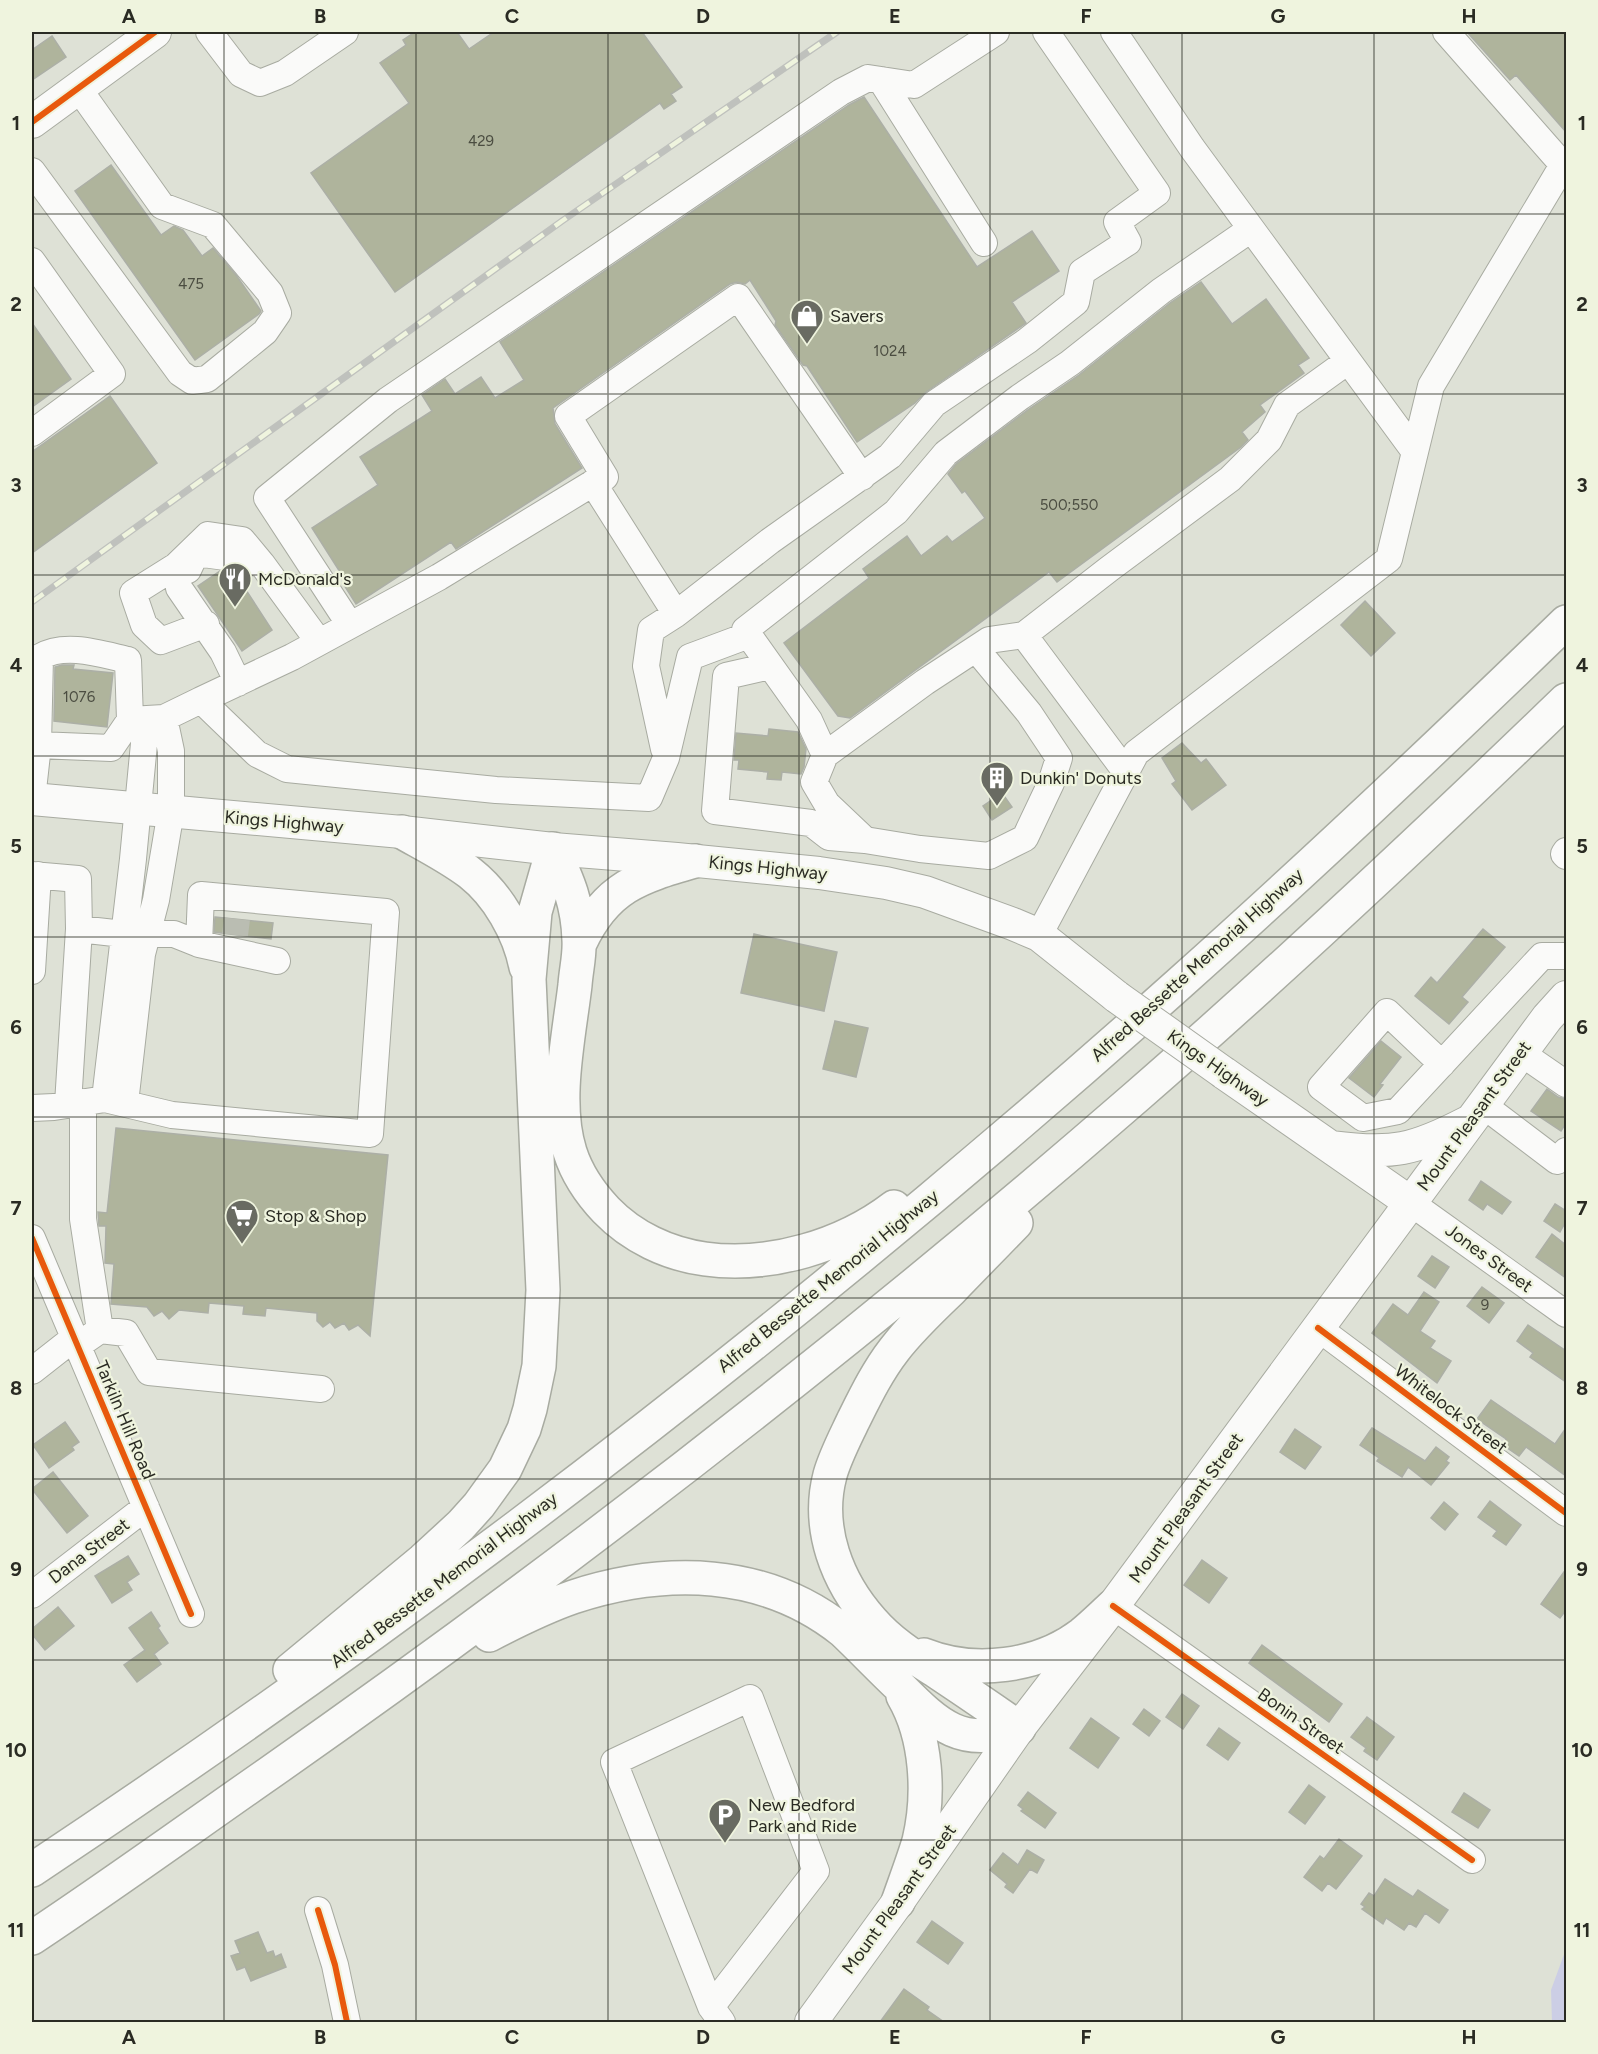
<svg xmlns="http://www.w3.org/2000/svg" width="1598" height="2054" viewBox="0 0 1598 2054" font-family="Figtree,sans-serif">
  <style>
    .green { fill: #cccee5 }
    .building { fill: #afb49c; stroke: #acafa6; stroke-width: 1.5 }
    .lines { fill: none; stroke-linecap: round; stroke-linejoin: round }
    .minor-tunnel { stroke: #babdb2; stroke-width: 26; stroke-dasharray: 26 13; stroke-linecap: butt }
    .minor-casing { stroke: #a8aba1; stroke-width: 28 }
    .major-casing { stroke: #a8aba1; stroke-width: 34 }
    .highway-casing { stroke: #a8aba1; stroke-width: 36 }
    .minor { stroke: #fafaf9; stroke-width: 26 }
    .major { stroke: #fafaf9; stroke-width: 32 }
    .highway { stroke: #fafaf9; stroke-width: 33 }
    .rail-casing { stroke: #bfc1bd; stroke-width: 7 }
    .rail { stroke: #eff4de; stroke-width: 4.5; stroke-dasharray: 14; stroke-linecap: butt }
    .major-bridge-casing { stroke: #a8aba1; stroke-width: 34; stroke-linecap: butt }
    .major-bridge { stroke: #fafaf9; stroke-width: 32 }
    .cycleway-casing { stroke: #eff4de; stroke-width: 10 }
    .cycleway { stroke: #e8590c; stroke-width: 6 }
    .grid { fill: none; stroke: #2a2b23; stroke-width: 1.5; stroke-opacity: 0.55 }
    .labels { text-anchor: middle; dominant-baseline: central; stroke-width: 4.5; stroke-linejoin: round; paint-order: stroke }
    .number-label { font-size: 15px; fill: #4b4d41 }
    .poi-label { font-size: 18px; fill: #2a2b23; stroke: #eff4de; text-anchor: start }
    .street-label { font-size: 18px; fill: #2a2b23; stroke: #eff4de }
    .neatline { fill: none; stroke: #2a2b23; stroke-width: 2 }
    .grid-label { font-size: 20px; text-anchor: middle; font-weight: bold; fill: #2a2b23 }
  </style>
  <rect width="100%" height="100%" fill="#dee1d6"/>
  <path class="green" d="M1566 1949V2022H1552L1551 1990Z"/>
  <path class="building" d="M415 32H457L469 49 494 32H642L682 87 671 94 676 101 664 109 660 103 395 292 311 173 409 103 380 63 406 45 403 40Z
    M1467 32H1566V132L1516 75 1510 80Z
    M52 36 66 57 32 80V50Z
    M864 97 977 267 1032 231 1059 271 1012 302 1026 323 926 392 915 403 857 442 807 366 803 365 775 325 776 321 750 280 745 284 737 282 730 284 553 408 555 424 582 468 456 549 451 542 356 604 344 585 347 583 312 528 378 485 360 457 432 411 422 395 445 379 455 394 481 377 495 398 524 380 500 342 849 105Z
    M111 165 161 235 174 226 183 230 202 256 213 248 236 275 261 311 259 314 195 360 75 191Z
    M1201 282 1232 324 1266 299 1309 358 1298 365 1304 373 1260 405 1265 412 1242 432 1248 440 1241 447 1057 582 1049 572 850 718 838 716 784 643 869 578 863 569 907 536 921 556 947 536 952 542 985 518 965 491 962 493 948 474 956 464 1029 409 1079 375 1170 303Z
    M32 323 71 379 32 407Z
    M110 396 157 463 32 553V452Z
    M220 571 235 573 272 630 242 651 198 586Z
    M1365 601 1395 633 1371 656 1341 625Z
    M62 665H74L73 669 113 673 107 727 54 721 55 667Z
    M769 729 798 732 806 749 804 767 801 774 782 772 781 780 767 779 768 772 738 769 739 760H734L736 733 768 736Z
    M1182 743 1201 763 1206 759 1226 785 1192 810 1172 784 1176 781 1162 758Z
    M1002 793 1012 807 992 820 983 806Z
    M215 917 273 923 271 939 214 932Z
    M1483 929 1505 947 1462 997 1468 1002 1449 1024 1415 996 1431 977 1437 983Z
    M754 934 837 952 824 1011 741 993Z
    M835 1021 868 1028 856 1077 823 1069Z
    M1381 1041 1401 1057 1380 1084 1383 1085 1374 1097 1349 1078Z
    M1547 1089 1558 1097 1566 1099V1123L1561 1131 1531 1111Z
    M116 1128 388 1155 370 1336 358 1325 349 1330 344 1323 335 1328 330 1322 323 1327 317 1321V1313L266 1308 265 1316 243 1314 244 1306 209 1303 208 1313 179 1310 169 1319 162 1311 154 1316 147 1307 111 1304 114 1264 105 1263 106 1226H99L98 1212 107 1213Z
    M1481 1181 1511 1202 1502 1214 1487 1204 1483 1210 1469 1200Z
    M1555 1204 1566 1211V1221L1560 1232 1544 1221Z
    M1552 1234 1566 1245V1278L1536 1257Z
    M1432 1256 1449 1267 1435 1288 1418 1276Z
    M1482 1287 1504 1303 1489 1323 1467 1306Z
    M1424 1292 1439 1302 1420 1331 1435 1341 1430 1348 1451 1361 1437 1383 1372 1333 1393 1304 1408 1315Z
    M1528 1325 1566 1351V1382L1530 1357 1533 1353 1517 1341Z
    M1491 1400 1555 1444 1566 1428V1476L1526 1447 1519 1456 1503 1445 1506 1439 1477 1419Z
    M65 1422 79 1442 72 1447 74 1450 49 1468 33 1445Z
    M1372 1428 1425 1461 1436 1447 1449 1457 1446 1461 1449 1463 1431 1485 1408 1467 1402 1477 1377 1461 1379 1458 1360 1445Z
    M1295 1429 1321 1447 1305 1469 1280 1452Z
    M53 1472 88 1516 67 1533 32 1489Z
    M1490 1501 1521 1525 1506 1545 1493 1536 1497 1531 1478 1517Z
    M1444 1502 1458 1514 1445 1530 1431 1518Z
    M128 1556 139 1574 127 1582 132 1590 112 1603 95 1576Z
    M1202 1560 1227 1578 1209 1603 1184 1585Z
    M1566 1569V1610L1560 1618 1541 1604Z
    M58 1607 74 1626 45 1650 32 1634V1629Z
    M151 1612 160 1626 158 1628 168 1643 154 1654 161 1664 137 1682 124 1665 145 1650 129 1628Z
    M1262 1645 1342 1704 1329 1722 1249 1663Z
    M1182 1694 1199 1706 1183 1729 1166 1717Z
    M1144 1709 1160 1721 1149 1736 1133 1724Z
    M1367 1717 1394 1737 1377 1760 1364 1751 1366 1748 1351 1737Z
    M1091 1718 1119 1738 1098 1768 1070 1748Z
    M1219 1728 1240 1743 1228 1760 1207 1745Z
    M1309 1785 1325 1797 1305 1824 1289 1812Z
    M1028 1792 1056 1813 1045 1828 1021 1811 1023 1809 1018 1805Z
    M1464 1793 1490 1810 1478 1828 1452 1812Z
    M1339 1839 1362 1856 1336 1889 1328 1883 1322 1891 1304 1877 1320 1856 1324 1859Z
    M1027 1850 1044 1860 1037 1873 1030 1869 1013 1893 1005 1887 1007 1884 990 1870 1003 1853 1018 1865Z
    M1385 1879 1413 1897 1418 1890 1448 1910 1439 1923 1425 1913 1416 1927 1409 1923 1404 1930 1386 1918 1383 1924 1362 1909 1365 1907 1361 1904 1369 1893 1374 1896Z
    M932 1921 963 1943 948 1964 917 1942Z
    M258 1932 267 1953 273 1951 275 1957 281 1954 286 1967 251 1981 245 1967 237 1970 231 1956 240 1953 235 1941Z
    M904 1989 929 2007 927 2010 944 2022H880Z"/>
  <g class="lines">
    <path class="minor-tunnel" d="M235 935 237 919"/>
    <g class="minor-casing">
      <path id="minor" d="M209 32 241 74 260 83 285 73 345 32
        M1114 32 1192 148 1415 452
        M1446 32 1563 165
        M881 80 984 243
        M32 171 180 373 192 381 207 379 265 332 278 313 270 293 213 225 162 206 78 88
        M32 261 112 374 32 433
        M593 483 605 477 568 416 738 297 862 477
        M176 566 133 593 144 625 161 641 206 624
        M188 570 196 553 240 559 262 564 319 642
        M676 614 770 541 890 456 934 404 1027 341 1076 302 1082 272 1128 242 1117 222 1157 193 1046 32
        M350 625 267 498 388 400 841 92 868 78 914 85 996 32
        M1024 635 1126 772
        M976 649 1029 713 1059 758 1051 783 1025 838 989 856 920 849 865 840 827 804 814 782 825 755 925 682 989 640 1024 635 1109 569 1230 479 1269 440 1287 405 1348 361
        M770 666 726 676 715 811 811 823 829 837 865 840
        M238 683 223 652 179 588 176 566 208 535 242 540 262 564
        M201 700 292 657 439 577 593 483 676 614 651 630 646 666 664 749
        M130 720 128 660C101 654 65 642 40 657L38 745 111 748 130 720 164 718
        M32 744 38 745 32 799
        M825 755 809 720 745 630 896 512 946 453 1020 397 1070 363 1161 291 1251 229
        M1566 851 1564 854 1566 856
        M32 875 78 879 79 929
        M1039 935 1136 753 1389 559 1431 386 1563 165 1566 162
        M199 944 277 961
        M32 971 38 875
        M1521 1053 1566 1084
        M1442 1064 1387 1012 1321 1087 1363 1118 1398 1111 1542 956H1566
        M105 1099 133 859 145 733 164 718 201 700 257 754 287 769 496 790 649 798 666 758 690 657 749 635
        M83 1102V1219L100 1330
        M125 1103 142 954 156 900 171 811V751L164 718
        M1483 1105 1557 1161 1566 1151
        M32 1108 54 1107 105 1099 172 1115 370 1134 386 912 201 895 199 944 174 934H123L79 929 68 1104
        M1411 1203 1566 1314
        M32 1238 191 1614
        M1318 1328 1566 1513
        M77 1346 100 1330 126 1333 149 1372 321 1389
        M32 1371 74 1338
        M32 1595 146 1507
        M1113 1606 1472 1860
        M318 1910 335 1965 347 2022
        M711 2007 816 1871 750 1698 614 1762 711 2007 722 2022"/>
    </g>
    <g class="major-casing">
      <path id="major" d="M32 122 155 32
        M32 799 402 832 553 849 677 859 819 873 886 883 925 892 1013 924 1039 935 1117 997
        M1224 1073 1411 1203
        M1332 1147C1393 1155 1414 1150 1468 1122
        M811 2022 898 1902 1019 1728 1113 1606 1547 1018 1566 997"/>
    </g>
    <g class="highway-casing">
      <path id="highway" d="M402 832C425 845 449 857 470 873 498 895 519 932 526 967
        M553 849C568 881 578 904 579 940 580 955 576 970 575 985 569 1036 554 1102 570 1152 577 1174 590 1193 606 1210 632 1237 668 1254 705 1259 769 1268 843 1246 894 1207
        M580 943C606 887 639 877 695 861
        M1016 1223C994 1246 972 1268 950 1291 930 1310 910 1329 894 1350 877 1372 865 1397 853 1421 845 1438 835 1457 830 1475 816 1528 837 1582 872 1621 890 1642 914 1657 937 1672 964 1690 992 1709 1019 1728
        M489 1635C516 1621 544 1607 573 1597 665 1567 764 1568 843 1631 862 1649 880 1668 899 1686 938 1725 961 1749 1019 1728
        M924 1655C974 1675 1039 1667 1082 1634 1093 1625 1103 1615 1113 1606
        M290 1670 423 1560 461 1525 479 1505 505 1469 524 1429 530 1409 539 1366 543 1290 529 979 535 912 553 849
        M32 1870C435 1602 820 1305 1181 982 1312 865 1440 744 1566 622
        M898 1902C905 1882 913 1861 919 1841 930 1795 927 1737 903 1696
        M32 1938C112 1885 189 1829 268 1774 569 1563 859 1338 1136 1097 1283 969 1426 835 1566 700"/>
    </g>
    <use href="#minor" class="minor"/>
    <use href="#major" class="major"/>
    <use href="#highway" class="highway"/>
    <g class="rail-casing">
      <path id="rail" d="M32 602 562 221 837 32"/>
    </g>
    <use href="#rail" class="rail"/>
    <g class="major-bridge-casing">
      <path id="major-bridge" d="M1117 997 1224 1073"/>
    </g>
    <use href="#major-bridge" class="major-bridge"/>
    <g class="cycleway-casing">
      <path id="cycleway" d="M32 122 155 32
        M32 1238 191 1614
        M1318 1328 1566 1513
        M1113 1606 1472 1860
        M318 1910 335 1965 347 2022"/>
    </g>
    <use href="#cycleway" class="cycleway"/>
  </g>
  <path class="grid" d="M224 32V2022M416 32V2022M608 32V2022M799 32V2022M990 32V2022M1182 32V2022M1374 32V2022M32 214H1566M32 394H1566M32 575H1566M32 756H1566M32 937H1566M32 1117H1566M32 1298H1566M32 1479H1566M32 1660H1566M32 1840H1566"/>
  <defs>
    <g id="shop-pin" transform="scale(1.725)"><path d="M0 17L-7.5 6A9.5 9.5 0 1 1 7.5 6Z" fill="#696b62" stroke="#eff4de"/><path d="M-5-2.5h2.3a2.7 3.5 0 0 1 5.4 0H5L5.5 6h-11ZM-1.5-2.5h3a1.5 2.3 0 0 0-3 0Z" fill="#fff"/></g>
    <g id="restaurant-pin" transform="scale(1.725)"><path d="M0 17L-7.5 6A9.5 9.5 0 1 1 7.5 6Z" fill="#696b62" stroke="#eff4de"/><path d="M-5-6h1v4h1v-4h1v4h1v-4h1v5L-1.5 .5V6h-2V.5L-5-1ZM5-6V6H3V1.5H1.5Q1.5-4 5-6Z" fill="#fff"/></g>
    <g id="building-pin" transform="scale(1.725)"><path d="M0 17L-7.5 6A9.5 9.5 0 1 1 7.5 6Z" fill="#696b62" stroke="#eff4de"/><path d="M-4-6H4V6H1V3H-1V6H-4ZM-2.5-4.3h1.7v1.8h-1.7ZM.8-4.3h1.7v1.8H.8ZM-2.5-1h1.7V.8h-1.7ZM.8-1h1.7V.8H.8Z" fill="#fff"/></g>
    <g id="supermarket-pin" transform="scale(1.725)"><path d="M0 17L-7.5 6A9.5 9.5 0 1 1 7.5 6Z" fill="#696b62" stroke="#eff4de"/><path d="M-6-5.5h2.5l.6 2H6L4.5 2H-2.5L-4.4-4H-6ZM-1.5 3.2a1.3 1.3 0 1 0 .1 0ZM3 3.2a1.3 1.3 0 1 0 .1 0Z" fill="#fff"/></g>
    <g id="parking-pin" transform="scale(1.725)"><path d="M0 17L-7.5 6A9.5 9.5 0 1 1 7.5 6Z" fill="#696b62" stroke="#eff4de"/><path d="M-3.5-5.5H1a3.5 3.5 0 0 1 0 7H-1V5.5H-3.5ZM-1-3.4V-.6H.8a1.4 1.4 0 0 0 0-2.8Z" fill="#fff"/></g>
  </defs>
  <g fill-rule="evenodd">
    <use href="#shop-pin" x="807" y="316"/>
    <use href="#restaurant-pin" x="235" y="579"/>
    <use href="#building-pin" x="997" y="778"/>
    <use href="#supermarket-pin" x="242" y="1216"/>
    <use href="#parking-pin" x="725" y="1815"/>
  </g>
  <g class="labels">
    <g class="number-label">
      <text x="481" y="141">429</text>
      <text x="191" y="284">475</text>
      <text x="890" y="351">1024</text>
      <text x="1069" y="505">500;550</text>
      <text x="79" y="697">1076</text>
      <text x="1485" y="1305">9</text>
    </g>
    <g class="poi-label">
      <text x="830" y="316">Savers</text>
      <text x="258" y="579">McDonald's</text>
      <text x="1020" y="778">Dunkin' Donuts</text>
      <text x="265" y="1216">Stop &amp; Shop</text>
      <text x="748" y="1805">New Bedford<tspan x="748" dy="21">Park and Ride</tspan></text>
    </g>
    <g class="street-label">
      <text transform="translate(284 822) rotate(5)">Kings Highway</text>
      <text transform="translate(768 868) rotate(6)">Kings Highway</text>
      <text transform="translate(1197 965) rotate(-42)">Alfred Bessette Memorial Highway</text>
      <text transform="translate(1218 1068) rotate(35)">Kings Highway</text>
      <text transform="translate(1474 1116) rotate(-54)">Mount Pleasant Street</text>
      <text transform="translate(1489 1258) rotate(36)">Jones Street</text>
      <text transform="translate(828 1281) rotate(-39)">Alfred Bessette Memorial Highway</text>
      <text transform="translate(1451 1409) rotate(37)">Whitelock Street</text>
      <text transform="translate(125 1420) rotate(67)">Tarkiln Hill Road</text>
      <text transform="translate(1186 1508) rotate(-54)">Mount Pleasant Street</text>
      <text transform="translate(89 1551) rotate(-37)">Dana Street</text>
      <text transform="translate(444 1580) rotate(-37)">Alfred Bessette Memorial Highway</text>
      <text transform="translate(1301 1721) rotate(35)">Bonin Street</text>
      <text transform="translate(899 1899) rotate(-54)">Mount Pleasant Street</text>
    </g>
  </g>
  <rect width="1598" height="2054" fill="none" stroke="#eff4de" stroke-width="66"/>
  <rect x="33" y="33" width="1532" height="1988" class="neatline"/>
  <g class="grid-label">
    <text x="129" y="23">A</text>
    <text x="320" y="23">B</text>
    <text x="512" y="23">C</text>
    <text x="703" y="23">D</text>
    <text x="895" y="23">E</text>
    <text x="1086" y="23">F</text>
    <text x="1278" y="23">G</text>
    <text x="1469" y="23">H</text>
    <text x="16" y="130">1</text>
    <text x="1582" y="130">1</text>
    <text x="16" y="311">2</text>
    <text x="1582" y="311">2</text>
    <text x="16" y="492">3</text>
    <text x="1582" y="492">3</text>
    <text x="16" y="672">4</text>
    <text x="1582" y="672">4</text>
    <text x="16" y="853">5</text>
    <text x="1582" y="853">5</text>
    <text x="16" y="1034">6</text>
    <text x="1582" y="1034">6</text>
    <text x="16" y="1215">7</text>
    <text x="1582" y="1215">7</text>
    <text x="16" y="1395">8</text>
    <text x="1582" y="1395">8</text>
    <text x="16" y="1576">9</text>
    <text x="1582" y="1576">9</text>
    <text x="16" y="1757">10</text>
    <text x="1582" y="1757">10</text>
    <text x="16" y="1937">11</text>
    <text x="1582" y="1937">11</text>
    <text x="129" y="2044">A</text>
    <text x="320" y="2044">B</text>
    <text x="512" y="2044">C</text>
    <text x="703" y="2044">D</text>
    <text x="895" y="2044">E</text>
    <text x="1086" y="2044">F</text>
    <text x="1278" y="2044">G</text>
    <text x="1469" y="2044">H</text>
  </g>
</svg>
